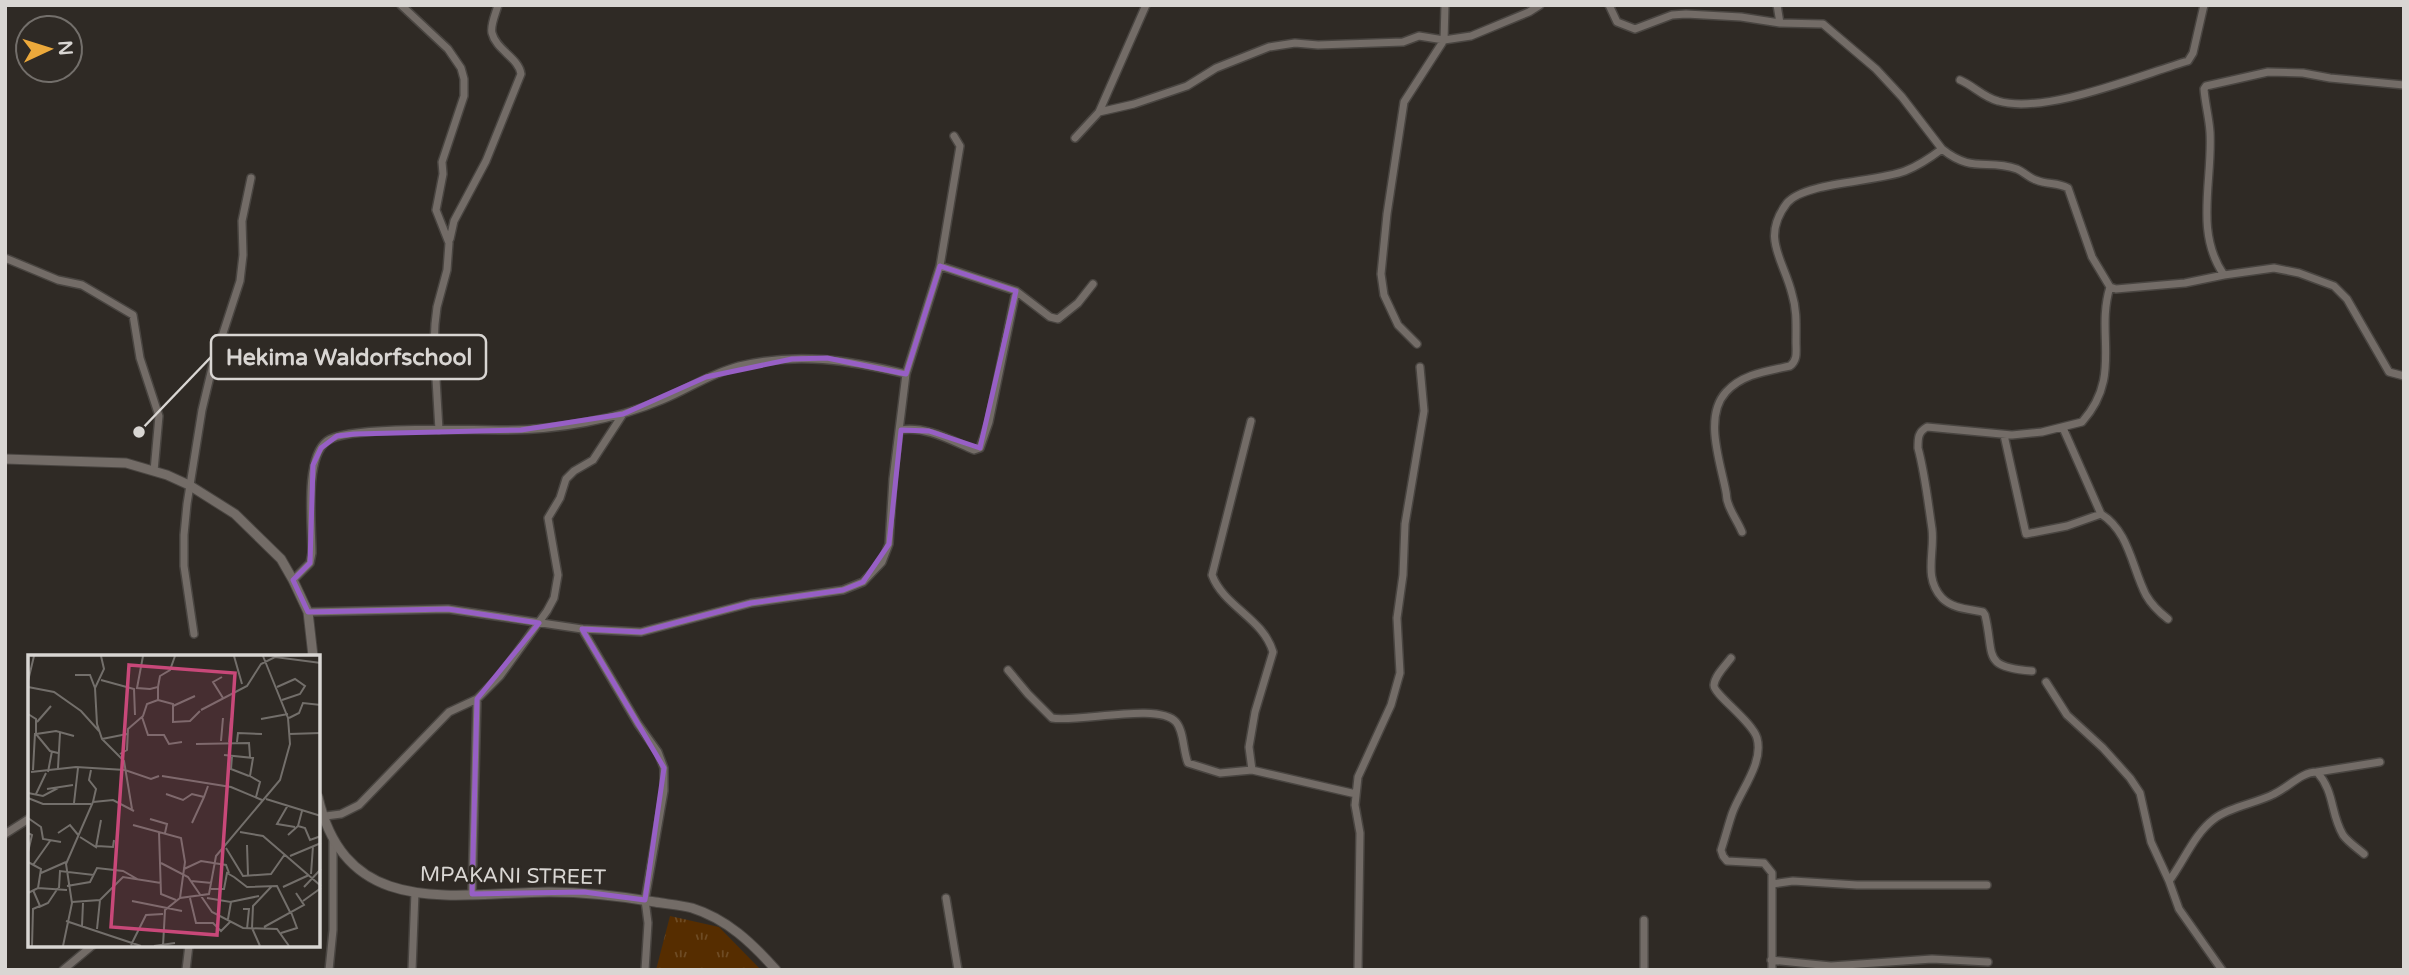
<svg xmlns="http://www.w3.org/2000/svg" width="2409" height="975" viewBox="0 0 2409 975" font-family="'Varela Round',sans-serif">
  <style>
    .grass { fill: url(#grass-tufts) }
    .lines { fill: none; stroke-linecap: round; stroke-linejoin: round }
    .minor-casing { stroke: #494541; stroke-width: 10 }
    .tertiary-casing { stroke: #494541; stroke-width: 11 }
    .minor { stroke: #736c67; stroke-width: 7 }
    .tertiary { stroke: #736c67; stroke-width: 9 }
    .marked { fill: none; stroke: #975fc5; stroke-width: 5; stroke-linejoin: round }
    .labels { text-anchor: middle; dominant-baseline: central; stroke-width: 5; stroke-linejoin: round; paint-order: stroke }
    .street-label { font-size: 21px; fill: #d9d6d3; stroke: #2f2a25 }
    .inset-road { fill: none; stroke: #736f6b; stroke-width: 2 }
    .view { fill: #c84879; fill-opacity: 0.15; stroke: #c84879; stroke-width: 3.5 }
    .inset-edge { fill: none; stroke: #d9d6d3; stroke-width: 3.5 }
    .leader { fill: none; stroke: #d9d6d3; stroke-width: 2.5 }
    .callout-dot { fill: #d9d6d3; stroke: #2f2a25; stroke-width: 2.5 }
    .callout { fill: #2f2a25; stroke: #d9d6d3; stroke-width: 2.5 }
    .callout-label { font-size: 23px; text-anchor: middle; font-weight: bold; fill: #d9d6d3 }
  </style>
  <defs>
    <pattern id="grass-tufts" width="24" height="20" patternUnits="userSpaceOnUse" patternTransform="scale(1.75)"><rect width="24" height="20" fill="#562d00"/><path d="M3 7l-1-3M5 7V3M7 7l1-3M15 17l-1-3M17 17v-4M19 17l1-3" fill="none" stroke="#6e4b24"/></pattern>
  </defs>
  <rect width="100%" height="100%" fill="#2f2a25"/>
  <path class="grass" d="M670 916 719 927 761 970H656Z"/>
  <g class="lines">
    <g class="minor-casing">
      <path id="minor" d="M401 5 448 49 461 68 464 79V96L442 162 443 174 436 210 449 243 447 270 437 307 435 324 434 345 439 430
        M1609 5 1617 22 1635 29 1672 15 1686 14 1741 17 1780 23 1823 24 1876 69 1902 97 1942 149C1973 174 1987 158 2017 169 2024 172 2029 178 2036 180 2048 185 2057 182 2068 188L2092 257 2110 287 2116 289 2185 283 2224 275
        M1777 5 1780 23
        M1960 80C1974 86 1983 97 1998 101 2045 115 2140 75 2188 61L2193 53 2204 5
        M2404 85 2330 78 2303 73 2268 72 2206 86 2204 89C2205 103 2209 117 2210 132 2213 180 2194 232 2224 275L2274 268 2299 273 2334 286 2347 299 2389 372 2404 376
        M1099 112 1134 104 1187 86 1216 68 1269 47 1295 43 1318 45 1403 42 1419 36 1444 40 1471 36 1529 12 1540 5
        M1075 138 1099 112 1146 5
        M450 239 454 221 486 161 521 74C519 58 496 50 492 33 490 25 496 13 498 5
        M5 258 58 280 82 285 133 315 140 358 159 416 154 471
        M940 266 1016 291 1050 317 1058 319 1078 303 1093 284
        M1417 344 1398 325 1384 295 1381 274 1387 214 1404 102 1444 40 1445 5
        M1251 421 1212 575C1224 607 1263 618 1273 652L1255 712 1249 747 1252 770 1356 794
        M2063 428 2101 514C2129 531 2132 568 2146 595 2151 604 2159 612 2168 619
        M900 430C927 426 950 440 974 450L980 448 989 422 1016 291
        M2004 435 2026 534 2067 526 2101 514
        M1742 532C1738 522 1731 513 1728 503 1726 498 1727 497 1726 492 1721 464 1703 417 1726 392 1742 374 1767 371 1790 366 1798 360 1796 351 1796 342 1796 325 1797 310 1792 294 1784 260 1760 238 1787 203 1804 182 1877 182 1905 171 1918 166 1930 158 1942 149
        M293 580 310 563 312 553C312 525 304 458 327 441 348 425 475 430 506 430 557 430 615 420 662 400 689 389 709 374 739 366 797 352 849 360 906 374
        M308 612 448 609 582 629 641 632 751 603 843 590 863 582 882 562 889 544 893 479 906 374 940 266 960 146 954 136
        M582 629 638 724 658 752 664 768V791L645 900 648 923 645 970
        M194 634 184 566V535L187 504 202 410 213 364 240 281 243 255 242 221 251 178
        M1731 658C1726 665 1715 675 1714 685 1713 694 1752 721 1757 738 1764 763 1740 791 1732 814 1728 826 1725 838 1721 850L1723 856 1727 861 1764 863 1772 873V970
        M1008 670 1028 694 1052 718C1078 723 1159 702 1176 722 1184 731 1183 751 1188 763L1220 773 1252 770
        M2032 671C1981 667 1995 656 1985 615L1983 612C1969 609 1953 609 1942 598 1923 577 1935 553 1932 529 1928 502 1925 474 1918 448 1918 438 1918 432 1927 427L2012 435 2042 432 2082 422C2123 376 2095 335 2110 287
        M2046 682 2067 715 2103 748 2130 778 2140 793 2151 842 2169 881 2179 909 2222 970
        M2317 772 2380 762
        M318 817 341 814 359 805 449 712 477 699 500 676 547 611 554 598 558 575 548 518 560 498 566 479 574 471 593 460 623 414
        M5 834 30 818
        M2169 881C2184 861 2194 834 2214 819 2229 807 2257 803 2274 794 2289 787 2301 772 2317 772 2335 792 2330 813 2343 835 2348 842 2357 848 2364 854
        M1772 884 1793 881 1857 885H1987
        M472 894 477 699
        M946 898 958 970
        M1644 920V970
        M1771 960 1831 966 1932 959 1988 962
        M63 970 93 945
        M186 970 189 945
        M329 970 333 930V841
        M412 970 415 892
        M1358 970 1360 833 1355 805 1358 777 1391 705 1400 673 1397 618 1403 575 1405 524 1424 411 1420 367"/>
    </g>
    <g class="tertiary-casing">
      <path id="tertiary" d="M5 459 126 463 167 475 189 485 235 514 281 559 293 580 308 612 313 656
        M318 797C346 920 453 893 549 892 585 892 620 896 655 902 667 904 680 905 692 908 727 919 752 943 776 970"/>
    </g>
    <use href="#minor" class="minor"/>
    <use href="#tertiary" class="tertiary"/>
  </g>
  <path class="marked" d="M940 266 1016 291 980 448 929 431 901 430 889 544 863 582 843 590 751 603 641 632 582 629 664 768 645 900 584 892 472 894 477 699 539 623 448 609 308 612 293 580 310 563 313 465 321 448 337 436 354 434 521 430 623 414 706 377 792 359 827 358 906 374Z"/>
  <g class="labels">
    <g class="street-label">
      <text transform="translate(513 876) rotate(1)">MPAKANI STREET</text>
    </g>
  </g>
  <g transform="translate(28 655)">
    <rect width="292" height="292" fill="#2f2a25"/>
    <path class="inset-road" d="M73 1 76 14 67 33 69 69 74 84 96 106 104 154M115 1 109 33 122 34 130 32 132 21 142 15 147 1M206 1 214 29M47 20H62L67 33M194 22 185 27 195 43M73 25 106 34 107 60M0 26 6 1M0 32 26 37 53 56 71 76M249 32 267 24 277 31 272 39 254 45M130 45 145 49V67L162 66 172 56M145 51 167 41M173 55 219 31 233 9 247 2 293 8M0 59 8 64V79L28 76 46 81M114 62 120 80H136L141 89 154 87M261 63 271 58 275 48 293 50M233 64 260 59M9 67 23 51M8 79 22 96 30 98M261 79 293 78M74 84 99 79M193 86 195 63M201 87 203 63M209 87 210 78 234 79M168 89 221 88 222 102M92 99 99 95 100 74 115 61 119 49 130 45V32M196 100 225 103 222 121 232 127 228 142M204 101 203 114 221 121M30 113 32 78M5 115 7 78M3 117 48 112 97 115 123 124 131 121M20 117 24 96M134 121 203 132 234 145M19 134 45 130M0 138 15 141 30 133M8 139 18 118M138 139 155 145 164 139 176 142 180 131M0 143 15 149H63M238 144 293 161M65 147 85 145 106 156M46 148 50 113M260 150 249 169 267 172M0 163 13 172 15 184 33 187M122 164 139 169 137 178M164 168 176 142M105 170 153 183 157 207 152 243M270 171 277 173 282 185 293 181M131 177 133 239 148 245M212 177 235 181 293 231M0 178 4 180 0 197M30 178 42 170 51 181M260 180 270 171 274 156M52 182 68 192 73 165M219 190 220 220M69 191 85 192 86 185M198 193 215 221 243 219 257 199M262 201 293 188M0 207 13 214 10 233M133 208 160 222 184 257 215 273 249 274 261 291M5 210 22 186M156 214 173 206 198 210 201 218M13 218 38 207M283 219 285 191M206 222 219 232 249 231 262 257M163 226 184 228M39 231 62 227 69 213 95 216 111 225M255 232 281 220M276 232 293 214M31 233 32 216 66 220M183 234H196L199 218 206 222M0 238 10 233 39 235M162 243 168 268H185L193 276 202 267M179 243 203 247 200 264M104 246 154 256M275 246 293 233M44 247 72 245 95 222 133 228M202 247 231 241M11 252 20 248 30 233M215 254H221L219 274M38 266 113 291M54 271 55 248M236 272 276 250 268 238M69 274 72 245M253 278 269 273 263 257M103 290 118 260 135 259M4 291 5 254 12 251 5 235M35 291 44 248 38 209 65 147 68 134 61 125 63 115M126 291 147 288M135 291 137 255 152 243 181 239 188 201 252 125 262 89 260 63 235 1M232 291 224 273 225 251 244 231"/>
    <path class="view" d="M101 10 207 18 189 280 83 272Z"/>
    <rect width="292" height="292" class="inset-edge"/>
  </g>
  <path class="leader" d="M139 432L211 357"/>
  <circle class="callout-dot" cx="139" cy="432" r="7"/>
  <rect class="callout" x="211" y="335" width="275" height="44" rx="7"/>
  <g class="callout-label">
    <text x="349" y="365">Hekima Waldorfschool</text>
  </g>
  <rect width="2409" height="975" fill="none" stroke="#d9d6d3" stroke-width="14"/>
  <g transform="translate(49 49) rotate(86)"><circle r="33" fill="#2f2a25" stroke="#736f6b" stroke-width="2"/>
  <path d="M0-5L12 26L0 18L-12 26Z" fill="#eca93b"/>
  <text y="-10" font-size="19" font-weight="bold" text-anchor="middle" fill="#d9d6d3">N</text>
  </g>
</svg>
